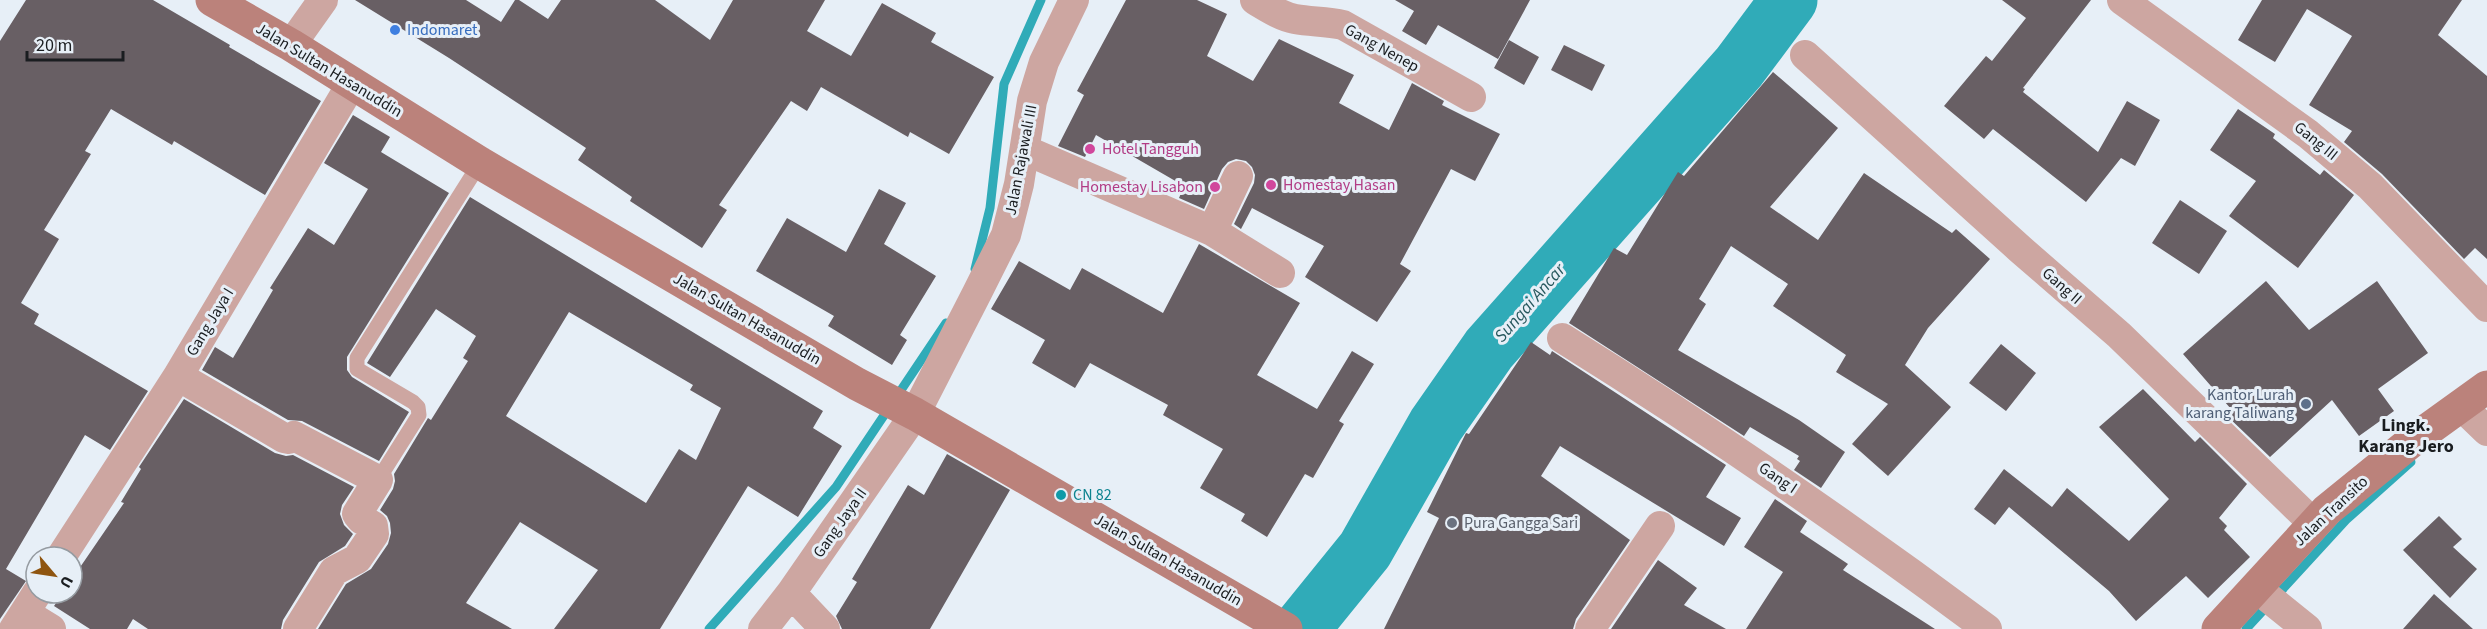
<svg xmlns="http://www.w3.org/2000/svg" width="2487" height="629" viewBox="0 0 2487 629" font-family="'Source Sans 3',sans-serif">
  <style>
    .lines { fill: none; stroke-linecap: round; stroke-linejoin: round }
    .stream { stroke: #30abb8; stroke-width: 9 }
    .river { stroke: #30abb8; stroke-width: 57 }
    .building { fill: #685f64; fill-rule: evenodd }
    .lane { stroke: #cda6a1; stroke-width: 15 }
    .street { stroke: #cda6a1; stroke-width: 30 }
    .secondary { stroke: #bb827b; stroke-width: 33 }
    .shop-dot { fill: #3f7fe0; stroke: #e7eff7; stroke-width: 2 }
    .hotel-dot { fill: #d1479c; stroke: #e7eff7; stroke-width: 2 }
    .service-dot { fill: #5c6f8a; stroke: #e7eff7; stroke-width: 2 }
    .culture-dot { fill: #0f9aa8; stroke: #e7eff7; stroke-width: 2 }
    .worship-dot { fill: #6b7280; stroke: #e7eff7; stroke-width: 2 }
    .labels { text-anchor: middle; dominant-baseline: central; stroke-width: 6; stroke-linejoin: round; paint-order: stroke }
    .shop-label { font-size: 16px; fill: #366cbe; stroke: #e7eff7; text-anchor: start }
    .street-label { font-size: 16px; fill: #1a1d20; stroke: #e7eff7 }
    .hotel-label { font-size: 16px; fill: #b23c85; stroke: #e7eff7; text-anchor: start }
    .service-label { font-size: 16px; fill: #4e5e75; stroke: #e7eff7; text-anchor: end }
    .culture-label { font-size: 16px; fill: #0d838f; stroke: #e7eff7; text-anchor: start }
    .worship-label { font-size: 16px; fill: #5b616d; stroke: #e7eff7; text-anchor: start }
    .water-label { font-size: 18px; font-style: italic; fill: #27585e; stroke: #e7eff7 }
    .neighbourhood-label { font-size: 18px; font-weight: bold; fill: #1a1d20; stroke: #e7eff7 }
  </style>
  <rect width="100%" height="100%" fill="#e7eff7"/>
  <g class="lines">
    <path class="stream" d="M975 269 990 208 1004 84 1041 0
      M709 629 836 487 946 323
      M2246 629 2346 520 2411 462"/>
    <path class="river" d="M1301 629 1365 550 1436 425 1489 349 1739 67 1789 0"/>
  </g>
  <path class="building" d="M26 0H153L230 45 229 47 321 101 265 195 174 141 172 145 111 109 85 151 91 154 44 230 59 239 21 303 39 314 34 324 148 391 110 450 85 435 6 569 26 581 0 619V41Z
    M355 0H466L501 22 515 0H519L548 19 561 0H655L710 40 733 0H825L807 31 851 56 882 3 936 33 931 42 994 77 949 154 910 132 908 137 821 87 807 111 791 101 719 205 727 210 702 248 630 201 632 197 578 160 586 148 449 58Z
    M1126 0H1197L1227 14 1207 56 1253 81 1279 39 1354 75 1339 103 1389 130 1412 83 1444 101 1442 105 1500 134 1475 181 1451 169 1400 264 1411 271 1377 322 1305 277 1324 246 1252 208 1241 229 1234 224 1254 183 1255 175 1252 167 1246 161 1236 159 1228 162 1222 169 1204 209 1179 198 1184 186 1096 135 1085 157 1058 146 1084 95 1077 91Z
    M1395 0H1530L1498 59 1438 25 1426 45 1402 31 1414 11Z
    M2002 0H2091L2023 88 2025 89 2023 92 2098 152 2127 101 2160 120 2135 166 2121 158 2086 202 1993 129 1984 139 1944 106 1986 56 1992 61 2026 18Z
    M2262 0H2462L2438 35 2487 76V259L2475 248 2464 259 2382 174 2344 142 2352 131 2309 105 2352 36 2307 9 2275 62 2238 40Z
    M1509 40 1539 57 1524 85 1494 68Z
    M1564 45 1605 65 1592 91 1551 70Z
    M1773 72 1838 128 1770 207 1818 240 1864 173 1952 233 1956 229 1990 259 1928 328 1905 365 1951 407 1888 476 1852 444 1888 404 1836 372 1846 355 1773 306 1788 284 1731 246 1699 299 1706 304 1678 350 1799 420 1845 452 1821 488 1794 470 1800 461 1797 459 1799 456 1750 427 1744 436 1569 323 1614 248 1627 255 1678 172 1684 176Z
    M2238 109 2275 134 2273 138 2320 175 2324 170 2354 195 2298 268 2229 216 2256 181 2210 150Z
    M353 115 390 137 381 152 449 193 347 357V370L352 377 409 412 379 461 302 421 288 420 202 370 215 347 233 358 273 290 270 288 308 228 334 245 368 189 324 163Z
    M879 189 906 203 884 244 936 276 900 335 907 340 892 365 828 326 834 316 756 271 787 218 846 252Z
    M470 197 823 411 813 428 842 446 798 517 748 486 660 629H554L598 570 520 522 466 603 512 629H318L346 584 371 569 388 544 391 533 390 523 387 516 380 510 393 489 395 481 394 474 428 418 431 420 468 361 463 358 476 336 436 309 390 377 367 363ZM569 312 693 385 690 390 721 408 696 460 679 449 646 503 506 416Z
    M2180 200 2227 231 2199 274 2152 243Z
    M1199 244 1300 303 1257 375 1317 409 1352 351 1374 364 1339 421 1344 424 1313 478 1305 474 1267 537 1241 521 1245 514 1200 488 1223 449 1163 415 1168 405 1090 363 1075 388 1032 363 1045 340 991 309 1019 261 1070 290 1082 268 1163 313Z
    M2266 281 2309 330 2377 281 2428 353 2378 389 2394 411 2359 436 2332 400 2270 457 2225 414 2231 409 2183 354Z
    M1531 342 1550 355 1552 351 1726 465 1706 497 1741 518 1724 546 1560 446 1541 476 1630 540 1576 619 1573 629H1384L1439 518 1427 512 1466 433 1469 434Z
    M2001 344 2036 373 2006 411 1969 383Z
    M2143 389 2195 442 2200 437 2247 484 2219 518 2227 526 2224 530 2250 557 2208 598 2186 576 2136 621 2109 591 2009 507 1995 525 1974 509 2004 469 2052 507 2067 488 2129 541 2169 499 2099 427Z
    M184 399 275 453 286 456 293 455 354 487 342 505 340 514 344 525 353 534 345 546 319 562 283 620 281 629H148L133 619 127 629H90L54 606 63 593H72V579L124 503 121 502 141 469 139 467Z
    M947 454 1010 490 930 629H842L836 616 857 582 852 579 908 485 924 495Z
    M1775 499 1807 521 1800 532 1848 564 1843 570 1935 629H1746L1783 572 1744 547Z
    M2439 516 2462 539 2453 547 2477 569 2450 598 2403 550Z
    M1658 560 1697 588 1684 605 1726 629H1611Z
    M2434 594 2473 629H2403Z"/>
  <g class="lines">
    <path class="lane" d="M378 480 419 415 418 407 413 402 357 369V358L480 163"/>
    <path class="street" d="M1255 0C1267 7 1280 16 1295 19 1311 22 1327 21 1343 25L1471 97
      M2122 0 2308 134 2370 186 2487 307
      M291 45 323 0
      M1805 55 2020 249 2119 335 2313 523
      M1025 150 1212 231 1280 273
      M1212 231 1238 176
      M1562 338C1708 429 1849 526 1987 629
      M178 376 284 438 289 439 294 436 378 480 357 514 361 519 373 526 374 534 357 559 334 571 298 629
      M2460 405 2487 431
      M61 557 178 376 352 83
      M2255 587 2307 629
      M791 593 825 629
      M25 613 51 629
      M14 629 37 593
      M763 629 791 593 915 414 977 293 1006 235 1019 184 1032 101 1044 62 1074 0
      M1590 629 1660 526"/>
    <path class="secondary" d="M212 0 291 45 480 163 857 384 915 414 1286 629
      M2218 629 2327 510 2412 441 2487 387"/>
  </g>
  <circle class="shop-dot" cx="395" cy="30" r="6"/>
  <g class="hotel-dot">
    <circle cx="1090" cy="149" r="6"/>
    <circle cx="1271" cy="185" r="6"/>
    <circle cx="1215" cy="187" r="6"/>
  </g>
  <circle class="service-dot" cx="2306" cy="404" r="6"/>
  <circle class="culture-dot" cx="1061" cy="495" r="6"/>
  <circle class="worship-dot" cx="1452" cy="523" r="6"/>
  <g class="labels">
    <g class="shop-label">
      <text x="407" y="30">Indomaret</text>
    </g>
    <g class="street-label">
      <text transform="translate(1382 48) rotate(29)">Gang Nenep</text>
      <text transform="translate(329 70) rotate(31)">Jalan Sultan Hasanuddin</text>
      <text transform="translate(2316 141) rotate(39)">Gang III</text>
      <text transform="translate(1021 160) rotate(-79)">Jalan Rajawali III</text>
      <text transform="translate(2062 286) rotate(41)">Gang II</text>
      <text transform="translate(747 319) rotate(30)">Jalan Sultan Hasanuddin</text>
      <text transform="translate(210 322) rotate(-59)">Gang Jaya I</text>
      <text transform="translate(1778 478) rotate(34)">Gang I</text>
      <text transform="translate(2331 511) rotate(-43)">Jalan Transito</text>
      <text transform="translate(840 523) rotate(-55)">Gang Jaya II</text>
      <text transform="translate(1168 560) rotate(30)">Jalan Sultan Hasanuddin</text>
    </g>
    <g class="hotel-label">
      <text x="1102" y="149">Hotel Tangguh</text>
      <text x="1283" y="185">Homestay Hasan</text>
      <text x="1203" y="187" text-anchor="end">Homestay Lisabon</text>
    </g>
    <g class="service-label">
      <text x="2294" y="395">Kantor Lurah<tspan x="2294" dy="18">karang Taliwang</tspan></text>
    </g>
    <g class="culture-label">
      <text x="1073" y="495">CN 82</text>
    </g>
    <g class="worship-label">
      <text x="1464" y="523">Pura Gangga Sari</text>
    </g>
    <g class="water-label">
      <text transform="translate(1530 303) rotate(-49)">Sungai Ancar</text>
    </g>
    <g class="neighbourhood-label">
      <text x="2406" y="425">Lingk.<tspan x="2406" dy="21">Karang Jero</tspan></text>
    </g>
  </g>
  <g transform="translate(54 575) rotate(119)"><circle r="28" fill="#e7eff7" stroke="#959ba1" stroke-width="1.5"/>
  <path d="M0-4.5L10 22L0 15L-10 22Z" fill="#8f5510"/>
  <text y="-9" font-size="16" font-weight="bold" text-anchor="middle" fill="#1a1d20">U</text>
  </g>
  <path d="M27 51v9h96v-9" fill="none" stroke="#1a1d20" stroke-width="3"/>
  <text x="36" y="51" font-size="18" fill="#1a1d20" stroke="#e7eff7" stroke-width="4.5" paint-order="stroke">20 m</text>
</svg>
